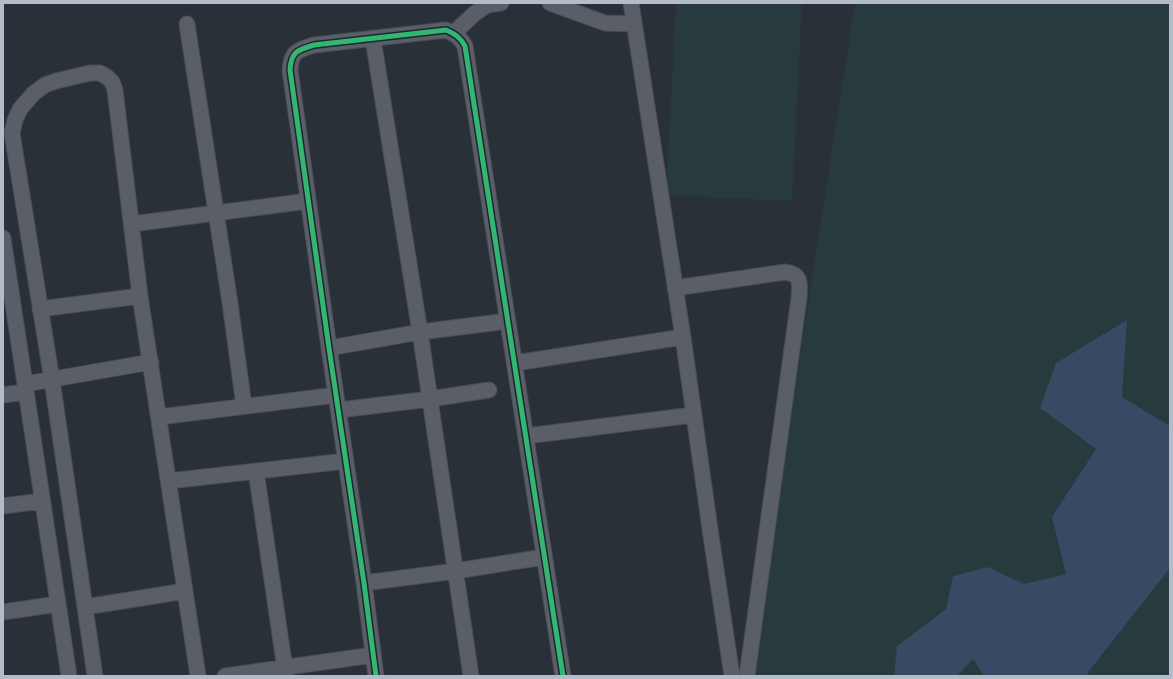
<svg xmlns="http://www.w3.org/2000/svg" width="1173" height="679" viewBox="0 0 1173 679" font-family="Manrope,sans-serif">
  <style>
    .green { fill: #273a3e }
    .water { fill: #384963 }
    .lines { fill: none; stroke-linecap: round; stroke-linejoin: round }
    .minor-casing { stroke: #484c53; stroke-width: 17 }
    .minor { stroke: #5a5e66; stroke-width: 15 }
    .cycleway-casing { stroke: #1d2633; stroke-width: 8 }
    .cycleway { stroke: #33b770; stroke-width: 5 }
  </style>
  <rect width="100%" height="100%" fill="#2a3038"/>
  <path class="green" d="M676 3H802L792 201 666 195Z
    M855 3H1170V676H750Z"/>
  <path class="water" d="M1127 320 1122 397 1170 426V568L1089 671 1088 676H984L973 659 957 676H894L897 646 946 609 953 576 988 567 1024 584 1066 574 1052 517 1096 449 1040 408 1056 363Z"/>
  <g class="lines">
    <g class="minor-casing">
      <path id="minor" d="M550 3 605 23 634 24
        M631 3 683 337 711 536 732 676
        M187 24 230 303 244 406
        M454 33 474 14 487 5 501 3
        M373 39 420 332 471 676
        M132 224 308 201
        M3 238 69 676
        M675 288 785 272C802 274 800 284 799 298L747 676
        M40 309 140 296
        M329 348 420 332 508 321
        M515 363 683 337
        M25 384 151 362
        M3 395 26 392
        M339 410 430 399 489 390
        M159 417 336 395
        M526 436 693 415
        M256 471 286 676
        M169 481 346 461
        M3 506 42 501
        M364 583 456 571 544 557
        M85 607 185 591
        M3 612 58 604
        M95 676 52 380 12 133 15 120 20 109 34 93 45 85 56 81 90 73H100L107 77 112 82 115 90 140 296 198 676
        M225 676 373 655
        M376 676 364 583 329 348 290 70C291 52 297 50 314 45L446 30C455 34 460 37 465 46L563 676"/>
    </g>
    <use href="#minor" class="minor"/>
    <g class="cycleway-casing">
      <path id="cycleway" d="M376 676 364 583 329 348 290 70C291 52 297 50 314 45L446 30C455 34 460 37 465 46L563 676"/>
    </g>
    <use href="#cycleway" class="cycleway"/>
  </g>
  <rect width="1173" height="679" fill="none" stroke="#b4bcc9" stroke-width="8"/>
</svg>
